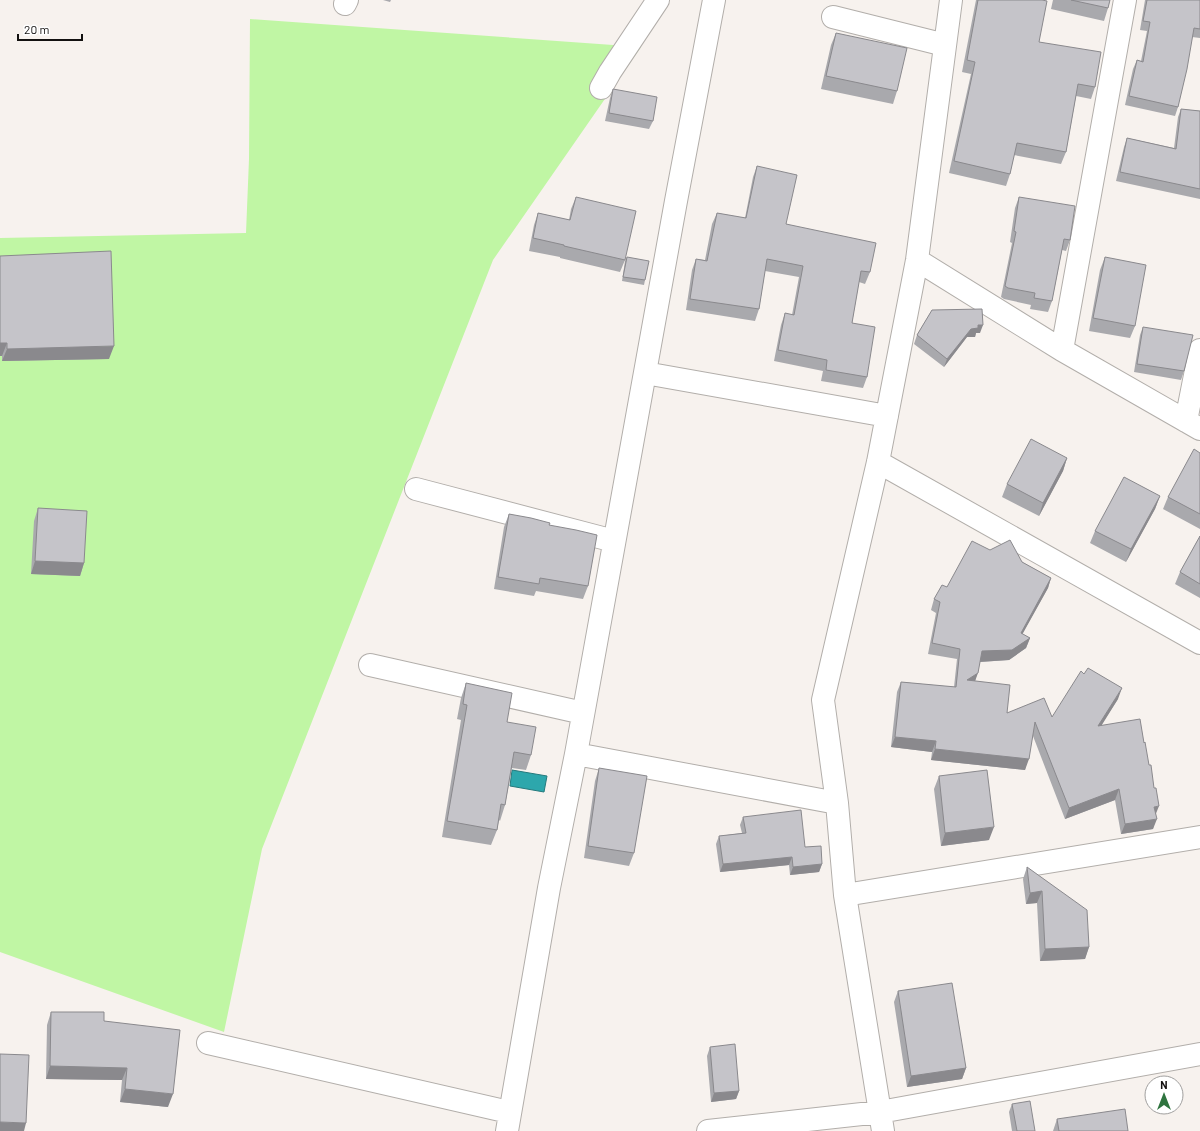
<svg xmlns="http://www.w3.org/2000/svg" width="1200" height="1131" viewBox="0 0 1200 1131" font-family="Barlow,sans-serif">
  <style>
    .green { fill: #c0f6a4 }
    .water { fill: #2da7ac; stroke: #257a7d }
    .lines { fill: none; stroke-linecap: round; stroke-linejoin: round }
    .street-casing { stroke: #b2aeaa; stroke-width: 24 }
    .street { stroke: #fff; stroke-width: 22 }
    .wall { fill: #a9a9ad }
    .shaded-wall { fill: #8a898d }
    .building { fill: #c5c4c9; stroke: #8a898d }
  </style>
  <rect width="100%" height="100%" fill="#f7f2ee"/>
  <path class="green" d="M250 19 641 47 493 260 262 849 224 1032 0 952V238L246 233 249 159Z"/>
  <path class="water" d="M512 770 547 776 544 792 510 786Z"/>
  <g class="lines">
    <g class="street-casing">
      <path id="street" d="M345 4 347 0
        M833 17 945 45
        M601 88 610 72 658 0
        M917 260 1062 350 1200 429
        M1062 350 1125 0
        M645 373 887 416
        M1186 421 1200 350
        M878 462 1200 643
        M416 489 614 541
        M370 665 583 713
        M576 754 837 803
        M845 895 1200 837
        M208 1043 509 1112
        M507 1131 549 888 576 754 676 201 714 0
        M708 1131 880 1112 1200 1054
        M883 1131 845 895 837 803 823 700 878 462 917 260 951 0"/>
    </g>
    <use href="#street" class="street"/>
  </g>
  <path class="wall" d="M383 0H391L390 2Z
    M976 0H1042L1039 42 1095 87 1091 99 1076 96 1066 152 1061 164 1014 155 1010 174 1006 186 949 173 971 74 962 72Z
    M1053 0H1110L1108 8 1104 21 1051 9Z
    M1145 0H1200V38L1192 37 1178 107 1175 116 1125 105 1133 69 1137 60 1141 61 1147 31 1140 30Z
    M836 33 897 91 893 104 821 89 831 45Z
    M613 89 653 121 649 129 605 121 610 98Z
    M1181 109 1200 111V199L1116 181 1124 147 1127 138 1174 148 1178 117Z
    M757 166 786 224 870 272 865 284 859 282 852 323 867 377 863 388 821 381 823 371 774 361 781 325 785 313 792 315 799 277 765 271 759 309 755 321 686 310 692 270 696 259 705 260 712 224 717 213 745 218 753 177Z
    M576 197 625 260 620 272 560 258V257L529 251 534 225 538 213 569 220 571 209Z
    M1019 197 1070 240 1066 251 1062 250 1052 301 1048 312 1030 309 1031 305 1004 299 1001 297 1012 243 1010 242 1015 208Z
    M0 256 109 359 2 361V356H0Z
    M627 257 645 280 644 285 622 281 625 261Z
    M1105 257 1135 326 1130 338 1089 331 1100 270Z
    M932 310 980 333H976L975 337H967L944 367 914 344 917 335Z
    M1143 327 1184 371 1181 380 1134 372 1140 335Z
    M1200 453V529L1163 509 1168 497Z
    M1067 458 1063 471 1039 516 1002 497 1007 484Z
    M1160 496 1155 509 1126 562 1090 543 1095 531Z
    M38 508 84 563 80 576 31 574 34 521Z
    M509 514 549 525 588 586 583 599 536 591 534 596 494 589 504 527Z
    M1200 536V598L1175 584 1180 572Z
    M990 550 1022 562 1051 578 1048 588 1022 634 1030 638 1026 648 1009 660 980 662 975 681 1007 713 1052 717 1118 699 1101 725 1156 815 1153 829 1121 834 1115 800 1065 819 1033 736 1025 770 931 760 932 752 891 747 897 692 901 682 954 687 957 659 928 654 936 613 931 610 934 599 947 587Z
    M466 683 507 722 531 755 526 770 512 768 505 805 500 821 499 820 497 830 491 845 442 837 461 720 457 719 461 698Z
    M599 768 634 853 629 866 584 858 595 781Z
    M939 776 989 840 941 846 934 789Z
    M743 817 805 847 822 864 819 872 790 875 789 865 720 872 716 844 719 836 742 833 740 825Z
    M1027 867 1089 947 1085 959 1040 961 1037 903 1026 904 1023 879Z
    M898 991 966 1068 962 1079 907 1087 894 1002Z
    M51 1012 104 1021 168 1107 120 1102 122 1080 46 1079 47 1025Z
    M710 1047 739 1091 736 1099 711 1102 707 1056Z
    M1012 1104 1035 1131H1012L1009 1112Z
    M1057 1119 1128 1131H1053Z"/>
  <path class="shaded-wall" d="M978 325H983L980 333H976L975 337H967L944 367 947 359 971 329Z
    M0 343H7L2 356H0Z
    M114 346 109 359 2 361 7 349Z
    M1067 458 1063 471 1039 516 1043 503Z
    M1160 496 1155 509 1126 562 1131 549Z
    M35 561 84 563 80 576 31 574Z
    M1051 578 1048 588 1017 644 1021 633Z
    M1030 638 1026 648 1009 660 978 662 982 651Z
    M978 673 974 684 967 680Z
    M1122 688 1118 699 1095 736 1098 726Z
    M895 737 936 741 932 752 891 747Z
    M935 749 1029 759 1025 770 931 760Z
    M1119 789 1115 800 1065 819 1069 808Z
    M1159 806 1155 816 1154 807Z
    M1157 819 1153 829 1121 834 1125 824Z
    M994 827 989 840 941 846 945 833Z
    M792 857 789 865 720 872 723 864Z
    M822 864 819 872 790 875 793 867Z
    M1042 891 1037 903 1026 904 1030 893Z
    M1089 947 1085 959 1040 961 1045 949Z
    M50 1066 127 1068 122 1080 46 1079Z
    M966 1068 962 1079 907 1087 911 1076Z
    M125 1089 173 1094 168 1107 120 1102Z
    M739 1091 736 1099 711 1102 714 1093Z
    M0 1122 26 1123 24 1131H0Z"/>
  <path class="building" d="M978 0H1042L1047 1 1039 42 1101 52 1095 87 1078 84 1066 152 1017 143 1010 174 954 161 975 62 967 60Z
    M1071 0H1110L1108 8Z
    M1147 0H1200V29L1194 28 1187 69 1178 107 1129 96 1137 60 1143 62 1150 22 1143 21Z
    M836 33 907 48 897 91 826 76Z
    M613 89 657 97 653 121 609 113Z
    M1181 109 1200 111V189L1120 172 1127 138 1176 149Z
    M757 166 797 175 786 224 876 243 870 272 861 271 852 323 875 327 867 377 826 370 827 360 778 350 785 313 794 315 803 266 767 259 759 309 690 299 696 259 707 261 717 213 746 218Z
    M576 197 636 211 625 260 564 246V245L533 238 538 213 570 220Z
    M1019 197 1075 206 1070 240 1064 239 1052 301 1034 298 1035 293 1008 288 1005 286 1016 232 1014 231Z
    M111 251 114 346 7 349V343H0V256Z
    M627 257 649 261 645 280 623 277Z
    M1105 257 1146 265 1135 326 1093 318Z
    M982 309 983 325H978V328L971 329 947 359 917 335 932 310Z
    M1143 327 1193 335 1184 371 1137 364Z
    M1031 439 1067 458 1043 503 1007 484Z
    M1194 449 1200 453V514L1168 497Z
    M1124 477 1160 496 1131 549 1095 531Z
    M38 508 87 511 84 563 35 561Z
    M509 514 531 518 550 523 549 525 576 530 597 535 588 586 540 578 539 584 498 577Z
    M1200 536V584L1180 572Z
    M1010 540 1022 562 1051 578 1021 633 1030 638 1012 650 982 651 978 673 967 680 1010 685 1007 713 1044 698 1052 717 1081 671 1084 674 1088 668 1122 688 1098 726 1140 719 1144 743 1145 742 1149 765H1151L1154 788H1156L1159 806 1154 807 1157 819 1125 824 1119 789 1069 808 1035 722 1029 759 935 749 936 741 895 737 901 682 956 687 960 649 932 643 940 602 934 599 942 585 947 587 972 541 990 550Z
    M466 683 512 693 507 722 536 727 531 755 514 752 505 805 501 804 497 830 447 821 467 705 463 704Z
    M599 768 647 776 634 853 588 846Z
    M987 770 994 827 945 833 939 776Z
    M801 810 805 847 821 846 822 864 793 867 792 857 723 864 719 836 746 833 743 817Z
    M1027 867 1087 910 1089 947 1045 949 1042 891 1030 893Z
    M952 983 966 1068 911 1076 898 991Z
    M51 1012H104V1021L180 1030 173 1094 125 1089 127 1068 50 1066Z
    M735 1044 739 1091 714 1093 710 1047Z
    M0 1054 29 1055 26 1123 0 1122Z
    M1030 1101 1035 1131H1017L1012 1104Z
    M1125 1109 1128 1131H1059L1057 1119Z"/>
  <g transform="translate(1164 1095)"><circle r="19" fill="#ffffff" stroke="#a1a09f"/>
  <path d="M0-3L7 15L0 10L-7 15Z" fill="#2f743f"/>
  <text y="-6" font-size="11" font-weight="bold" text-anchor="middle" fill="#131110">N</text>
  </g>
  <path d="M18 34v6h64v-6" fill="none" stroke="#131110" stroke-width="2"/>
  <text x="24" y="34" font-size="12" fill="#131110" stroke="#ffffff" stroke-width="3" paint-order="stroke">20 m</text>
</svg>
